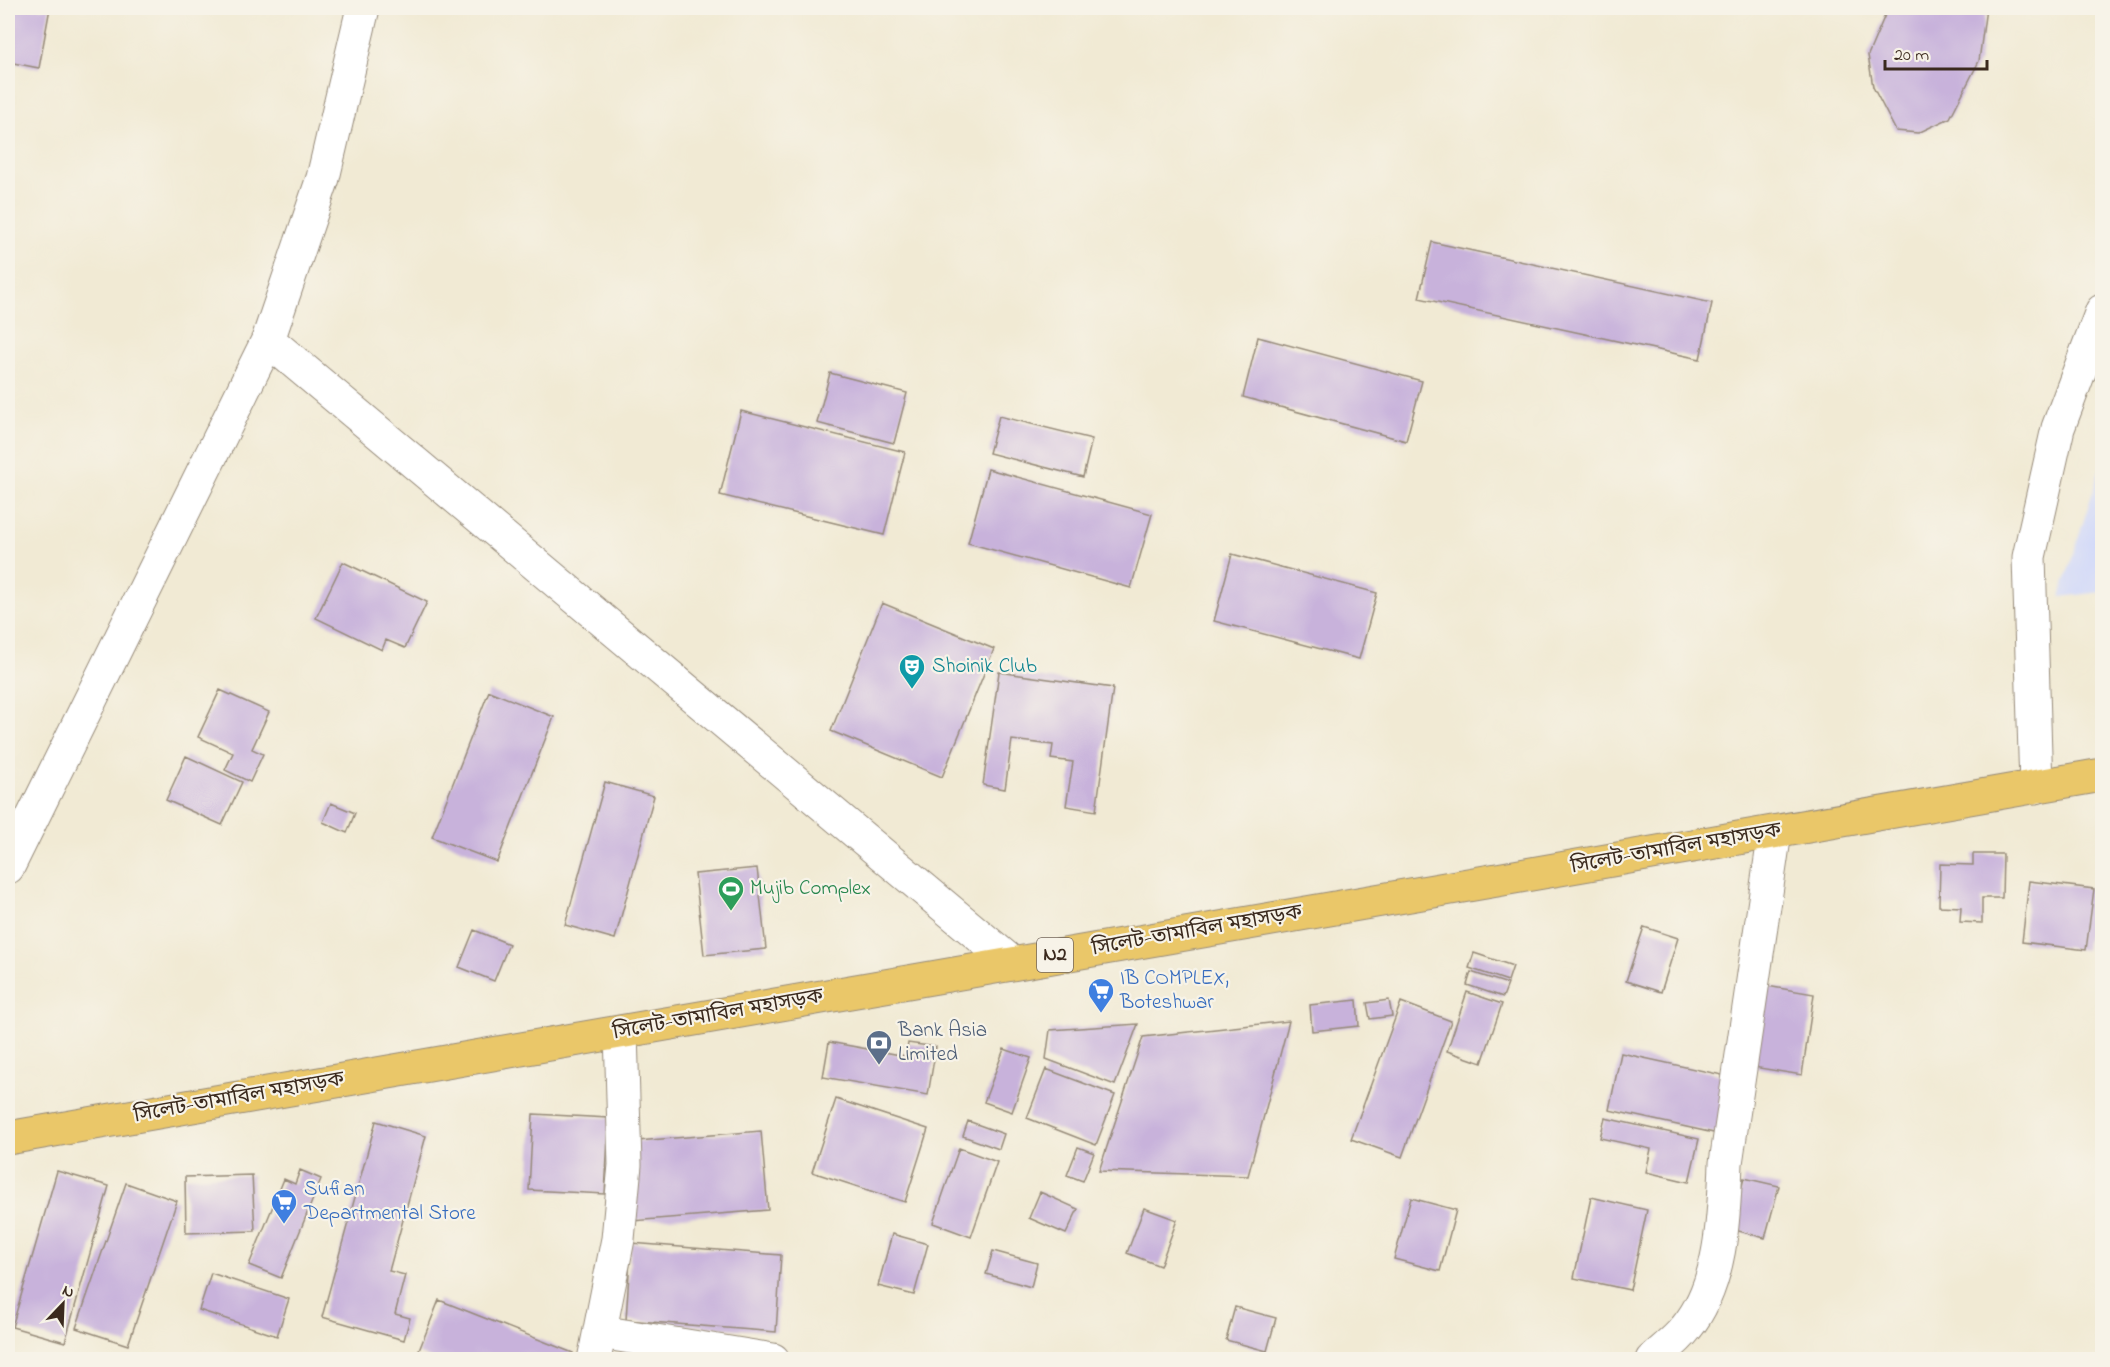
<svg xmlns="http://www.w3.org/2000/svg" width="2110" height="1367" viewBox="0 0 2110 1367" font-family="'Indie Flower','Noto Sans Bengali',sans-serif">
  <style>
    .built { fill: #d2d9f9 }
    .building { fill: #c8b2db }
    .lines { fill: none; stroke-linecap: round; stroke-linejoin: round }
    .street-casing { stroke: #968a79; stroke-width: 35 }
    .highway-casing { stroke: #968a79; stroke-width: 35 }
    .street { stroke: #fff; stroke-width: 33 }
    .highway { stroke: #eac769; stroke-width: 33 }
    .labels { text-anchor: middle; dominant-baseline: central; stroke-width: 4.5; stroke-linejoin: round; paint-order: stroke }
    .shield { fill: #f7f3e8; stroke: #73665b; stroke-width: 1.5 }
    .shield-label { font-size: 20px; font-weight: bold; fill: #3b2a1e }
    .culture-label { font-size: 21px; fill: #0d838f; stroke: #f7f3e8; text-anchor: start }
    .street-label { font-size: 21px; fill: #3b2a1e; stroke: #f7f3e8 }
    .leisure-label { font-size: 21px; fill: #27864d; stroke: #f7f3e8; text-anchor: start }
    .shop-label { font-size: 21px; fill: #366cbe; stroke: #f7f3e8; text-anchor: start }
    .service-label { font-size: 21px; fill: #4e5e75; stroke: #f7f3e8; text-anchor: start }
  </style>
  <rect width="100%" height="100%" fill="#f7f3e8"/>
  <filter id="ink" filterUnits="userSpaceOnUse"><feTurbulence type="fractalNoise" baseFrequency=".0167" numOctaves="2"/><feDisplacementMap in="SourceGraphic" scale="12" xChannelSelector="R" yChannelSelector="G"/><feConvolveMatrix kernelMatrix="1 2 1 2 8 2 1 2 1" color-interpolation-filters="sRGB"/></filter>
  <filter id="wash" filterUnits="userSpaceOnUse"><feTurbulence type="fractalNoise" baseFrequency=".008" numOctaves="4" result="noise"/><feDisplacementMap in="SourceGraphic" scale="24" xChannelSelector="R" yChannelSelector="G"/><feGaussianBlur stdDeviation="1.35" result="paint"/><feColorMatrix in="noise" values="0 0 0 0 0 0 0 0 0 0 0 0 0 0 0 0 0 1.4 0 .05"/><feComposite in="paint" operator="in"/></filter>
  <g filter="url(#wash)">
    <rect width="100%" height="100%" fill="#f1ead4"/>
    <path class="built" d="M2102 462V592L2060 597Z"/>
    <g id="blocks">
      <path class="building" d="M8 8H50L39 68 8 62Z
        M1888 8H1986L1979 61 1950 118 1918 133 1896 131 1873 87 1868 55Z
        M1432 242 1712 303 1700 359 1419 298Z
        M1258 337 1422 381 1406 441 1243 397Z
        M830 373 907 393 894 443 817 423Z
        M741 411 905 452 884 535 720 495Z
        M999 416 1092 439 1083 477 989 453Z
        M988 469 1152 514 1131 588 968 543Z
        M1232 554 1377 593 1359 659 1214 621Z
        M343 562 427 602 405 648 386 640 382 650 316 618Z
        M882 603 994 649 942 777 831 731Z
        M999 672 1113 688 1096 811 1066 806 1073 762 1051 759 1053 745 1012 740 1005 789 983 785Z
        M220 690 269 712 252 749 263 754 250 782 225 770 233 753 198 737Z
        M489 691 554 717 497 862 432 837Z
        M186 756 242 782 222 825 166 800Z
        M605 782 654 796 615 939 565 925Z
        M331 803 355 813 347 833 323 822Z
        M1973 854H2003L2002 898H1982V923L1960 922 1961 907 1939 906 1940 864 1973 865Z
        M757 868 766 949 704 955 695 874Z
        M2029 881 2094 889 2086 950 2022 942Z
        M1644 927 1678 938 1661 992 1626 981Z
        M474 930 509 944 494 981 459 967Z
        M1474 953 1513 966 1508 981 1469 968Z
        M1471 972 1508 984 1503 997 1467 985Z
        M1767 986 1814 994 1802 1075 1753 1067Z
        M1467 992 1502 1004 1482 1063 1447 1051Z
        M1357 1000 1359 1026 1312 1031 1310 1005Z
        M1389 1000 1392 1016 1370 1019 1367 1003Z
        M1401 1002 1451 1021 1402 1157 1351 1139Z
        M1289 1021 1248 1176 1099 1171 1143 1037Z
        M1138 1024 1115 1085 1046 1059 1050 1030Z
        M829 1042 906 1056 908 1043 936 1047 928 1095 823 1077Z
        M1004 1049 1031 1058 1012 1112 984 1102Z
        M1621 1053 1736 1078 1723 1135 1609 1110Z
        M1046 1069 1115 1095 1096 1145 1027 1118Z
        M836 1099 928 1129 905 1202 812 1172Z
        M533 1114 609 1118 605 1194 529 1190Z
        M1605 1118 1699 1139 1689 1182 1646 1172 1651 1149 1600 1138Z
        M376 1121 426 1136 389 1271 405 1275 395 1314 410 1318 404 1340 322 1317Z
        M968 1121 1004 1134 999 1149 963 1136Z
        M761 1131 768 1210 632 1221 625 1142Z
        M1078 1147 1094 1153 1083 1181 1067 1175Z
        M959 1148 997 1162 971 1237 933 1223Z
        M300 1170 321 1179 281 1278 249 1265 284 1179 295 1184Z
        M57 1171 109 1186 65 1342 12 1327Z
        M252 1175 255 1231 186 1233 185 1177Z
        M1744 1178 1779 1186 1765 1238 1731 1229Z
        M126 1183 177 1201 128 1345 76 1328Z
        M1040 1192 1078 1209 1066 1234 1029 1218Z
        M1591 1197 1647 1210 1630 1290 1574 1278Z
        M1411 1198 1456 1210 1440 1271 1394 1259Z
        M1144 1208 1177 1220 1160 1266 1127 1253Z
        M892 1234 928 1244 914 1295 878 1286Z
        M631 1243 781 1255 776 1332 626 1320Z
        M993 1251 1037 1263 1031 1287 986 1274Z
        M211 1273 289 1299 277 1336 199 1310Z
        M439 1300 573 1353 570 1360H434L418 1353Z
        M1235 1307 1276 1318 1267 1351 1226 1340Z
        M8 1354 24 1359V1360H8Z
        M1306 1354 1322 1359V1360H1305Z"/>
    </g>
  </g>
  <g filter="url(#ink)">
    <use href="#blocks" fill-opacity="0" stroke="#968a79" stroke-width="1.5"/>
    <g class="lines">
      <g class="street-casing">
        <path id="street" d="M268 340 1012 963
          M2036 787 2029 557 2058 428 2102 311
          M8 867 268 340 323 178 363 8
          M600 1332 773 1360
          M594 1360 618 1239 625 1165 621 1032
          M1652 1360C1663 1350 1677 1340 1686 1328 1722 1285 1724 1216 1726 1163L1775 832"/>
      </g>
      <g class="highway-casing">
        <path id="highway" d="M8 1138 2102 775"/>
      </g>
      <use href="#street" class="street"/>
      <use href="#highway" class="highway"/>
    </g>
  </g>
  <defs>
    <g id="theatre-pin" transform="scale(1.35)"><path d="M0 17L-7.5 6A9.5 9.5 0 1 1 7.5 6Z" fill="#0f9aa8" stroke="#f7f3e8"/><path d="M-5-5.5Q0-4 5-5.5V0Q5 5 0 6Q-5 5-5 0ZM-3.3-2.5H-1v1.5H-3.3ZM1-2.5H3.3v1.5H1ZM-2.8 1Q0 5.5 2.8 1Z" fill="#fff"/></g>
    <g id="stadium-pin" transform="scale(1.35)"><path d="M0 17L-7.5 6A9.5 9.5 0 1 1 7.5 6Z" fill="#2e9e5b" stroke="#f7f3e8"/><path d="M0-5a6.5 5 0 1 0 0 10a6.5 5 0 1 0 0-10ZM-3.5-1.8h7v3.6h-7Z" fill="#fff"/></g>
    <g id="supermarket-pin" transform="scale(1.35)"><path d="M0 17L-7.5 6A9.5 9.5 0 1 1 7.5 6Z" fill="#3f7fe0" stroke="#f7f3e8"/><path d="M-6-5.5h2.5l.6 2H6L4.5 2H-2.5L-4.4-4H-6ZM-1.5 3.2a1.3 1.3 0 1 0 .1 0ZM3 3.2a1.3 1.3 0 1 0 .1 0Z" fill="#fff"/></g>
    <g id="bank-pin" transform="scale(1.35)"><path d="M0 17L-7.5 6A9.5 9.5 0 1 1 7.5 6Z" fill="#5c6f8a" stroke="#f7f3e8"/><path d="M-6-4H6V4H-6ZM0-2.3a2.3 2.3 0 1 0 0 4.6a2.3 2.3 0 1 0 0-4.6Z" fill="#fff"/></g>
  </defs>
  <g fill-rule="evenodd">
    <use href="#theatre-pin" x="912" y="667"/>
    <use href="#stadium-pin" x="731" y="889"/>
    <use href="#supermarket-pin" x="1101" y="991"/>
    <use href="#bank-pin" x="879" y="1043"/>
    <use href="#supermarket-pin" x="284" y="1202"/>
  </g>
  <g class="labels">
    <rect class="shield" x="1037" y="938" width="36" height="34" rx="4.5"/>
    <g class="shield-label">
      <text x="1055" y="955">N2</text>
    </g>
    <g class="culture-label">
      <text x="932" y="667">Shoinik Club</text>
    </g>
    <g class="street-label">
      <text transform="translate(1676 849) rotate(-10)">সিলেট-তামাবিল মহাসড়ক</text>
      <text transform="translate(1197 931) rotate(-10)">সিলেট-তামাবিল মহাসড়ক</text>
      <text transform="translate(718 1015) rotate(-10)">সিলেট-তামাবিল মহাসড়ক</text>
      <text transform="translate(239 1098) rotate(-10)">সিলেট-তামাবিল মহাসড়ক</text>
    </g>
    <g class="leisure-label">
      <text x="750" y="889">Mujib Complex</text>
    </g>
    <g class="shop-label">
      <text x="1120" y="979">IB COMPLEX,<tspan x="1120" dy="24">Boteshwar</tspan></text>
      <text x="304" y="1190">Sufian<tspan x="304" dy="24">Departmental Store</tspan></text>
    </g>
    <g class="service-label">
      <text x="898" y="1031">Bank Asia<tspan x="898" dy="24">Limited</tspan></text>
    </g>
  </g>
  <rect width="2110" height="1367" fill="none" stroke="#f7f3e8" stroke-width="30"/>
  <g transform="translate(63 1304) rotate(23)" stroke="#f7f3e8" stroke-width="4.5" paint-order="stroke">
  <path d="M0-4.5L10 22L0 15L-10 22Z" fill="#3b2a1e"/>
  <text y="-9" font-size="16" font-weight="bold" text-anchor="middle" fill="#3b2a1e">N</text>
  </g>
  <path d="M1885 60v9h102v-9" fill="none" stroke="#3b2a1e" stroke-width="3"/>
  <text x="1894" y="60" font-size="18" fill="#3b2a1e" stroke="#f7f3e8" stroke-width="4.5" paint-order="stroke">20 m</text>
</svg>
